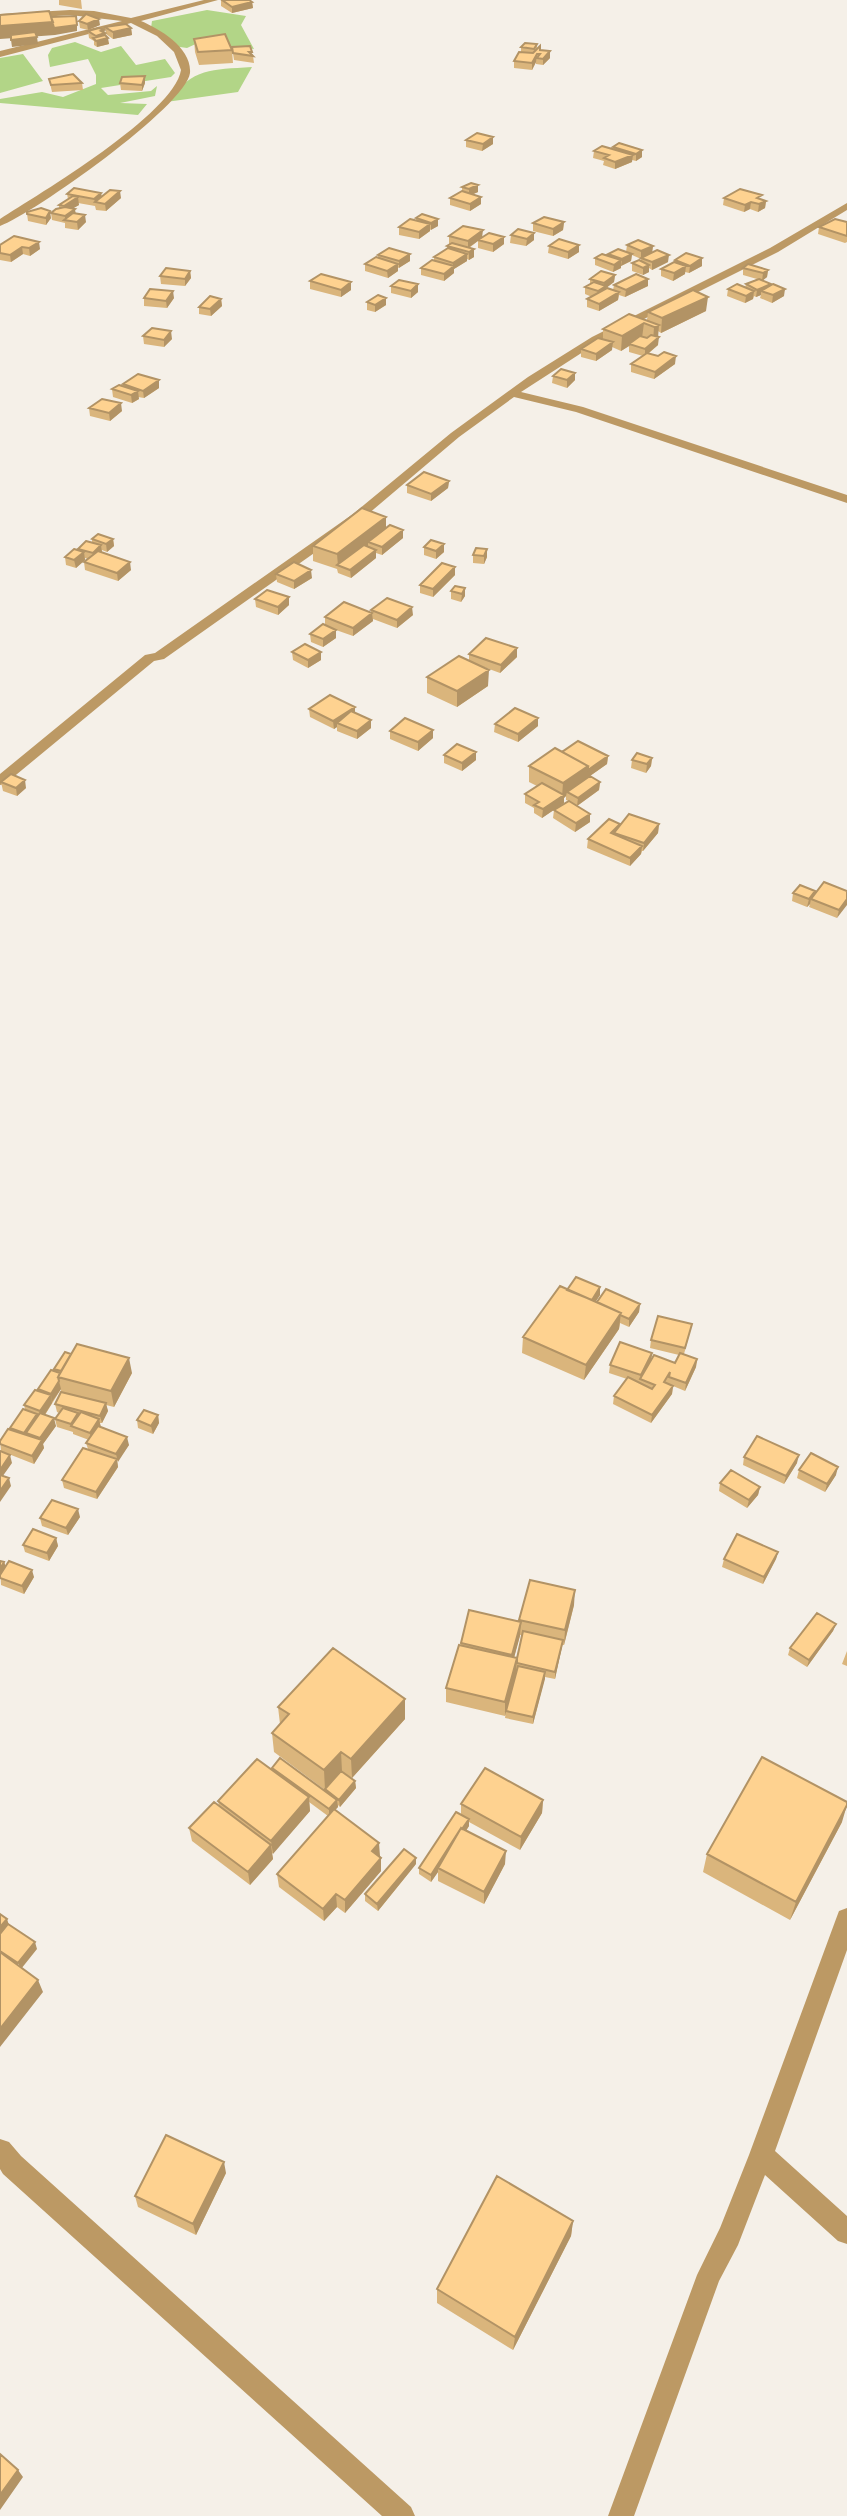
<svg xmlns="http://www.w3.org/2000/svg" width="847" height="2516" viewBox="0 0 847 2516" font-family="'Alegreya Sans',sans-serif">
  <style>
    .green { fill: #b2d587 }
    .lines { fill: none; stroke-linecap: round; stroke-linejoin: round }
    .minor { fill: #bc9964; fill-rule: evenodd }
    .wall { fill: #dab57c; fill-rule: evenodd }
    .shaded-wall { fill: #b29365 }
    .building { fill: #fed290; stroke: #b29365; stroke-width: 2 }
  </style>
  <rect width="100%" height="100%" fill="#f5f0e8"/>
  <path class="green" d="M207 10 246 16 241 25 254 49 200 42 187 48 173 46 151 28 152 21Z
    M75 42 101 52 121 46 136 65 165 59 175 73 171 77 101 88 108 95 151 91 157 86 155 96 120 103 147 104 138 115 0 103V99L42 92 63 97 96 84V75L88 59 50 67 48 55 52 48Z
    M23 54 43 81 0 93V58Z
    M252 67 238 92 166 102C195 67 210 70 252 67Z"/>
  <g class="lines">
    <path class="minor" d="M204 0H218L141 21C160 29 192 48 190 73 186 106 33 214 0 226V219C39 194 174 114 181 70L174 52 157 36 131 23 0 57V51L122 21 70 15 0 20V14L70 10 94 11 131 18Z
      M847 203V210L778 252 600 341 521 392 583 407 847 495V503L576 412 514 397 459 437 361 520 164 659 154 661 5 784 0 785V774L145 655 155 653 353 514 451 433 528 377 592 337 770 248Z
      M847 1908V1950L775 2151 847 2216V2244L838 2241 765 2175 738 2245 719 2281 634 2516H608L697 2275 720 2228 749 2155 836 1919 839 1911Z
      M0 2139 9 2142 21 2156 411 2507 415 2516H382L3 2174 0 2169Z"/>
  </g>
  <path class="wall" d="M59 0H81L82 9 59 5Z
    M221 0H249L252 2 253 8 232 13 221 6Z
    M79 21 100 25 88 30 80 28Z
    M105 27 131 28 132 35 113 39 106 34Z
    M104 30 109 44 97 47 94 45V41L89 38 88 31Z
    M194 39 232 50 233 63 199 65 195 52Z
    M537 44V49L550 58 543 65 536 64V62L532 70 514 68V61L521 52V47Z
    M250 46 252 55 253 56 254 63 234 60 232 47Z
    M145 76V83L142 91 121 90 120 83Z
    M49 79 82 83 83 90 52 92Z
    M466 140 493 144 482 151 466 147Z
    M619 143 642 157 636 161 632 160V162L615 169 603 165 604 161 593 158 594 151 613 149V147Z
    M462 187 478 192 473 194 481 197V204L470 211 450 205V198L462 191Z
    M101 193 102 197 121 198 106 211 96 210 95 206 78 203 79 205 73 208 76 214 86 222 78 230 65 228V223L52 220 51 213 59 208V205L68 199 67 194Z
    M724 198 761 199 766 201 765 208 758 212 750 209 744 212 723 205Z
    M27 214 51 218 46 225 28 221Z
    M416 218 438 219V226L430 230V231L419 239 399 235V227L416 220Z
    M564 222 563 230 553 236 533 231V223Z
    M847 222V242L845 243 818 234 819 227Z
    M511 235 534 240 526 246 510 243Z
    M14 236 40 249 30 256 23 254 11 262 0 260V245Z
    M449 236 482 238 504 244 493 252 478 248V241L469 248 474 249V257L469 260 467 259V261L454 269V273L444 281 421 275V268L434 261V257L447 249V246L450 244H449Z
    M579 245V252L568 259 548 253 549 246Z
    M627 245 653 246 652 252 668 262 652 270 649 268V272L643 275 632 271V263L640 261 641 259 632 255 631 261 621 266V268L613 272 595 265V258L608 256V254L626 252Z
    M410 254V261L398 268V271L388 278 365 271V264L378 258V255Z
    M702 258V266L689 273 685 272V274L673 281 661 276V269L674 262 675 260Z
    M743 268 768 270 767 277 763 280 784 296 772 303 760 298 761 295 756 297 754 296 753 299 745 303 727 296 728 289 745 288 746 284 757 279 743 275Z
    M190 271 191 278 185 286 161 284 160 276Z
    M615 275 614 282 606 288 613 290 614 285 648 279V286L625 297 619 295 618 300 599 311 587 307V299L592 297 585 294V287L590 284V279Z
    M310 281 351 290 341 297 310 289Z
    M391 286 418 292 411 298 391 293Z
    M144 298H174L167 308 144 306Z
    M221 299 222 306 211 316 199 314V307Z
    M367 302 386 305 375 312 367 310Z
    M706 311 661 333 658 331V345L649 353 675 364 654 379 631 372V364L643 356 629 352V346L621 351 612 347V350L596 361 581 357V349L603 339V329L647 320 648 312Z
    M143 336 172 339 164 347 144 344Z
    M553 376 575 380 567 388 552 383Z
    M159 380V388L144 398 138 397 139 399 132 403 113 397 112 389 123 386V384Z
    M89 408 122 411 110 421 90 416Z
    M449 481 448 488 431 501 407 493V485Z
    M386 517V528L403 538 382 555 376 553V558L351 578 338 573 337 569 313 561V546Z
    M92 539H113L114 546 107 552 102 550V552L131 570 118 581 85 570 84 562 88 559 85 558V560L76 568 66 565 65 557 78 550V549L92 542Z
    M444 544V552L436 559 424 555V547Z
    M487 549V557L484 564 473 563V555Z
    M455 567V575L433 597 420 593V585Z
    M276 574 312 578 294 589 277 582Z
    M455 586 465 596 461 602 451 599V591Z
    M289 597V605L278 615 256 607 255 599Z
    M371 610 413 615 397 628 373 619V621L353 636 336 630V638L323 647 311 642 310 634 325 625V617L371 613Z
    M292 652H321V660L308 668 293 660Z
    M469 654 517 657 500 673 481 666 488 686 457 707 427 693V677L469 661Z
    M355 707V713L371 728 357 739 337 731V727L334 729 310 717 309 709Z
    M495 724 538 726 518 742 494 732Z
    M433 730V738L418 751 390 739V731Z
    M562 752 608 756 607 764 590 776 600 782 599 790 577 806 590 822 575 832 553 818 554 810 569 801 566 800V796L564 798V803L542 818 534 813V808L525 803V794L537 786 529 782V766Z
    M444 755 476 760 462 771 444 763Z
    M652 758 651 766 646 773 631 768 632 760Z
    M1 782 26 788 17 796 3 791Z
    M620 824H659L658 833 643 851H642L641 854 630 866 587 848 588 839Z
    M847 891 837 918 809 907 810 904 807 907 792 901 793 893 815 894Z
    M600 1287V1295L595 1302 640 1304 639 1312 629 1327 620 1323 619 1329 584 1380 522 1353 523 1337 567 1290Z
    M690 1332 684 1354 697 1359 696 1367 685 1391 673 1386 672 1394 651 1423 613 1404 614 1396 627 1379 609 1373 610 1365 652 1353 651 1361 675 1363 679 1355 650 1348 651 1340Z
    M54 1369 132 1373 114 1407 106 1405 108 1411 102 1423H100V1427L129 1445 117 1461 118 1467 97 1499 64 1488 62 1480 88 1449 86 1443 89 1440 73 1434V1432L57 1427 55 1419 59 1413 57 1412 55 1404 61 1392V1389L45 1415 56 1426 43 1444 44 1448 34 1464 1 1451 0 1441 10 1430V1428L25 1409 24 1405 38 1391V1389L54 1371Z
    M158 1415 159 1423 153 1434 138 1428 137 1420Z
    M744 1457 797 1463 784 1484 743 1465Z
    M799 1470 836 1475 825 1492 797 1478Z
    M720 1483 760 1487 758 1495 747 1508 719 1491Z
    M80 1517 68 1535 42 1526 40 1518Z
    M56 1538 58 1546 49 1561 25 1552 23 1545Z
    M778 1552 776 1559 763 1584 722 1567 724 1559Z
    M0 1561 4 1562 6 1567 34 1577 24 1594 1 1585Z
    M530 1580 574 1605 564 1645H562L555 1679 545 1677 533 1724 505 1718 506 1711 511 1693 505 1716 446 1702V1688L461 1643 519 1621ZM520 1635H522L517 1658 514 1657Z
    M836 1624 833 1631 807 1667 788 1655 790 1648Z
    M847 1651V1666L842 1664Z
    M405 1699V1719L352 1778 342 1772 355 1781 356 1788 340 1807 338 1805V1807L335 1810 380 1856 381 1858V1871L345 1913 337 1907 324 1921 279 1887 277 1874 328 1816 309 1802 310 1811 272 1854 273 1859 250 1885 192 1841 189 1828 219 1806 218 1801 272 1770V1768L325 1791V1790L274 1752 272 1733 280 1724 278 1707Z
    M543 1800 542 1813 520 1850 469 1822V1826L466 1831 505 1864 484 1904 438 1881V1872L431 1882 419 1874V1868L461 1815V1804Z
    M842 1822 790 1920 703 1872 707 1854Z
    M416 1864 378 1911 365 1901V1894Z
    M226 2173 196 2235 138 2207 135 2196Z
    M573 2221 571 2236 513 2350 437 2303V2289Z"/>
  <path class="shaded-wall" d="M252 2 253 8 232 13V7Z
    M99 19 100 25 88 30 87 24Z
    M53 22 77 25V31L55 35 0 39V26Z
    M131 28 132 35 113 39V32Z
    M104 30 105 38H108L109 44 97 47 96 36Z
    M37 37 38 44 12 47 11 40Z
    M550 51V58L543 65V59Z
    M537 54 536 62 532 70V63Z
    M145 76V83L142 91V85Z
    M493 137V144L482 151 483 144Z
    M642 150V157L636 161V154Z
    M633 155 632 162 615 169V162Z
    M478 185V192L469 196V189Z
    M120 191 121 198 106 211 105 204Z
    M101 193 102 200 95 202 94 199Z
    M78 197 79 205 65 213 64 206Z
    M481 197V204L470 211V204Z
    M766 201 765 208 758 212 759 204Z
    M751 202 750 209 744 212 745 205Z
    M75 209 76 216 65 220V216Z
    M50 211 51 218 46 225V218Z
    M85 215 86 222 78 230 77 222Z
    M438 219V226L431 230V223Z
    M564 222 563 230 553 236V229Z
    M430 224V231L419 239V232Z
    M483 230 482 238 468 248V241Z
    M534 233V240L526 246 527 239Z
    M504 237V244L493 252V244Z
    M39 242 40 249 30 256 29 248Z
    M579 245V252L568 259V252Z
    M653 246 652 253 641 259V251Z
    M22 247 23 254 11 262 10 255Z
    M474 249V257L469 260V252Z
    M410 254V261L399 268V261Z
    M467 254V261L454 269V273L444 281V274L453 267V263Z
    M632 254 631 261 621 266 622 259Z
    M669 255 668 262 652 270V262Z
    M702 258V266L689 273 690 266Z
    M621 260V268L613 272 614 265Z
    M398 264V271L388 278 387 271Z
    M649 265V272L643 275V268Z
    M686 266 685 274 673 281 674 273Z
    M768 270 767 277 762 281 763 273Z
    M190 271 191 278 185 286V279Z
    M615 275 614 282 606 288 597 299 598 291 603 288 604 283Z
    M648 279V286L625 297 626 290Z
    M351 282V290L341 297V290Z
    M418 284V292L411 298V291Z
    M771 284 770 291H761V295L756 297 757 290Z
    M785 289 784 296 772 303 773 295Z
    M173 291 174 298 167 308 166 301Z
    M754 291 753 299 745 303 746 296Z
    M619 292 618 300 599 311V304Z
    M708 297 706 311 661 333 662 318Z
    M386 298V305L375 312V305Z
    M221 299 222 306 211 316 210 309Z
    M644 323 642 338 621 351 622 336Z
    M659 325 658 338 659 337 658 345 645 356V349L653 342 654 327Z
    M171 331 172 339 164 347V340Z
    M613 342 612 350 596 361V354Z
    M676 356 675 364 654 379 655 372Z
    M575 373V380L567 388V380Z
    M159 380V388L144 398 143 391Z
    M138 391 139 399 132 403 131 395Z
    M121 403 122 411 110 421 109 413Z
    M449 481 448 488 431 501V494Z
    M386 517V532L368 542V546L341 567 338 566 337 554Z
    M403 530V538L382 555V547Z
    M113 539 114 546 107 552 106 544Z
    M444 544V552L436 559V551Z
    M101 545 102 553 94 561 93 553Z
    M487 549V557L484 564V556Z
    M376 550V558L351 578 350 570Z
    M84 552 85 560 76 568 74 560Z
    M130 562 131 570 118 581 117 573Z
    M455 567V575L433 597V589Z
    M311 570 312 578 294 589V581Z
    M465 588V596L461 602 462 594Z
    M289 597V605L278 615V607Z
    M412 607 413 615 397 628V620Z
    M372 613 373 621 353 636V628Z
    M336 630V638L323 647V639Z
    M517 648V657L500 673 501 665Z
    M321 652V660L308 668V660Z
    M489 670 488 686 457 707V691Z
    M355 707V715L337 723V727L334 729 333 721Z
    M538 718V726L518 742V734Z
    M371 720V728L357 739V731Z
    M433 730V738L418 751V742Z
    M476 752V760L462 771V763Z
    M608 756 607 764 567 792 566 796 564 798V803L542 818 543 809 562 797 563 783 588 766Z
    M652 758 651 766 646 773 647 764Z
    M25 780 26 788 17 796 16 788Z
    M600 782 599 790 577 806 578 798Z
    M590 814V822L575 832 576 823Z
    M659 824 658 833 643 851 644 843Z
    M642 846 641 854 630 866V858Z
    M815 891 814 899H811L810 904 807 907 809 899Z
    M847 899V905L837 918 839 910Z
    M600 1287V1295L590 1311 591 1302Z
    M640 1304 639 1312 629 1327V1319Z
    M621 1313 619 1329 584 1380 586 1365Z
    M652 1353 651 1361 640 1379 641 1375Z
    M129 1358 132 1373 114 1407 111 1391Z
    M697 1359 696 1367 685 1391 686 1383Z
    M59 1381 61 1389 52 1402 51 1394Z
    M673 1386 672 1394 651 1423 652 1415Z
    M51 1395 52 1403 42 1419 40 1411Z
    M106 1403 108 1411 102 1423 100 1416Z
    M158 1415 159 1423 153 1434 151 1426Z
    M54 1418 56 1426 43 1444 44 1448 34 1464 32 1456 41 1442 40 1438Z
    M99 1419 101 1427 91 1441 90 1433Z
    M127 1437 129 1445 118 1462 116 1454Z
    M10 1455 12 1463 0 1480V1470Z
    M799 1455 797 1463 784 1484 786 1476Z
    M117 1459 118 1467 97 1499 96 1492Z
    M838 1467 836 1475 825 1492 827 1484Z
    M9 1478 11 1486 0 1502V1491Z
    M760 1487 758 1495 747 1508 749 1500Z
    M78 1509 80 1517 68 1535 66 1528Z
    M56 1538 58 1546 49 1561 47 1553Z
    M778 1552 776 1559 763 1584 764 1577Z
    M4 1562 7 1570 0 1578V1569Z
    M32 1570 34 1577 24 1594 22 1586Z
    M575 1590 574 1605 564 1645 565 1630Z
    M521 1622 520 1636 511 1669 512 1655Z
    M836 1624 833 1631 807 1667 809 1660Z
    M563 1640 562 1647 555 1679V1672Z
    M517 1658 516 1672 505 1716V1702Z
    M545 1672V1679L533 1724V1717Z
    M405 1699V1719L352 1778 351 1759Z
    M341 1752 342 1771 325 1790 324 1770Z
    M355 1781 356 1788 340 1807 339 1800Z
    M309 1797 310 1811 273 1854 271 1841Z
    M337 1800 338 1807 329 1816V1809Z
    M543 1800 542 1813 520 1850 521 1837Z
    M847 1805 842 1822 790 1920 796 1902Z
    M469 1819V1826L440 1869 438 1868V1872L431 1882V1875Z
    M379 1843 380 1856 372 1864V1851Z
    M271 1845 273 1859 250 1885 248 1872Z
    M506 1851 505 1864 484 1904V1892Z
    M381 1858V1871L345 1913V1900Z
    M416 1858V1864L378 1911 377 1904Z
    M336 1894 337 1907 324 1921 323 1909Z
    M7 1919 9 1925 0 1936V1927Z
    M35 1942 37 1949 21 1969 18 1963Z
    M38 1980 43 1992 0 2047V2029Z
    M224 2162 226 2173 196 2235 193 2224Z
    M573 2221 571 2236 513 2350 515 2337Z
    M18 2470 23 2477 0 2510V2495Z"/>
  <path class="building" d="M222 0H249L252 2 232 7Z
    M49 11 53 22 0 26V15Z
    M86 14 99 19 87 24 79 21Z
    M76 16 77 25 54 28 51 17Z
    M126 24 131 28 113 32 105 27Z
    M99 28 104 30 101 31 105 33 96 36 88 31Z
    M35 32 37 37 11 40V35Z
    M225 34 232 50 198 52 194 39Z
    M105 35 108 38 96 41 93 38Z
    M525 43 537 44 534 49 521 47Z
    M250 46 252 52H249L253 56 233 53 232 47Z
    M540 46V50L550 51 543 59 537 58 540 54H537L532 63 514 61 519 52 533 53Z
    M73 74 82 83 51 85 49 79Z
    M145 76 142 85 120 83 122 77Z
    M477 133 493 137 483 144 466 140Z
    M619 143 642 150 636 154 613 147Z
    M602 146 633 155 615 162 604 158 609 155 594 151Z
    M471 183 478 185 469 189 462 187Z
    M74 188 101 193 94 199 67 194Z
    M740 189 762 195 757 198 766 201 759 204 751 202 745 205 724 198Z
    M110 190 120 191 105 204 95 202Z
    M462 191 481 197 470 204 450 198Z
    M73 196 78 197 64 206 59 205Z
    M65 207 75 209 65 216 51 213 56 209Z
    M41 208 50 211 46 218 27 214V212Z
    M73 213 85 215 77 222 64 220Z
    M422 214 438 219 431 223 416 218Z
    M544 217 564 222 553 229 533 223Z
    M410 219 430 224 419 232 399 227Z
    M835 219 847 222V236L819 227Z
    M463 226 483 230 468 241 449 236Z
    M518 229 534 233 527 239 511 235Z
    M489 233 504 237 493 244 478 240Z
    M14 236 39 242 29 248 22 247 10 255 0 253V245Z
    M559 239 579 245 568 252 549 246Z
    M638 240 653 246 641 251 627 245Z
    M452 243 474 249 469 252 447 246Z
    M389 248 410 254 399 261 378 255Z
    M448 248 467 254 453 263 434 257Z
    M618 249 632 254 622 259 608 254Z
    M657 250 669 255 652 262 641 258Z
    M686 253 702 258 690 266 675 260Z
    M602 254 621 260 614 265 595 258Z
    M376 257 398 264 387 271 365 264Z
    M432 260 454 266 444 274 421 268Z
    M639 260 649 265 643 268 632 263Z
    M674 262 686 266 674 273 661 269Z
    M748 264 768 270 763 273 743 268Z
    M166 268 190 271 185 279 160 276Z
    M601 271 615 275 604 283 590 279Z
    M321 274 351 282 341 290 310 281Z
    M636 274 648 279 626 290 614 285Z
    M759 279 771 284 757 290 746 284Z
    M399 280 418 284 411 291 391 286Z
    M594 282 606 286 598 291 585 287Z
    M737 284 754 291 746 296 728 289Z
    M773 284 785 289 773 295 761 291Z
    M607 288 619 292 599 304 587 299Z
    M150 289 173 291 166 301 144 298Z
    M693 290 708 297 662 318 648 312Z
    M378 295 386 298 375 305 367 302Z
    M210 296 221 299 210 309 199 307Z
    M629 314 659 325 654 327 644 323 622 336 603 329Z
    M152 328 171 331 164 340 143 336Z
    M651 335 659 337 645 349 629 344 640 336 647 338Z
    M598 338 613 342 596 354 581 349Z
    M664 352 676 356 655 372 631 364 647 353 658 356Z
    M561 369 575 373 567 380 553 376Z
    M138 374 159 380 143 391 123 384Z
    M119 385 138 391 131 395 112 389Z
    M102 399 121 403 109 413 89 408Z
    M424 472 449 481 431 494 407 485Z
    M362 508 386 517 337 554 313 546Z
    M390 525 403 530 382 547 368 542Z
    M98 534 113 539 106 544 92 539Z
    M431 540 444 544 436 551 424 547Z
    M86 541 101 545 93 553 78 549Z
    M364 545 376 550 350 570 337 565Z
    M476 548 487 549 484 556 473 555Z
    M74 549 84 552 74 560 65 557Z
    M98 551 130 562 117 573 84 562Z
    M294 562 311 570 294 581 276 574Z
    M442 563 455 567 433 589 420 585Z
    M455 586 465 588 462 594 451 591Z
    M267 590 289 597 278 607 255 599Z
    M387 598 412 607 397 620 371 610Z
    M344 602 372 613 353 628 325 617Z
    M323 624 336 630 323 639 310 634Z
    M486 638 517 648 501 665 469 654Z
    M305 644 321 652 308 660 292 652Z
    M459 656 489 670 457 691 427 677Z
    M330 695 355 707 333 721 309 709Z
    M515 708 538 718 518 734 495 724Z
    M351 711 371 720 357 731 337 723Z
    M405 718 433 730 418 742 390 731Z
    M578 741 608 756 588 770V766L562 752Z
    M457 744 476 752 462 763 444 755Z
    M555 748 588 766 563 783 529 766Z
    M637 753 652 758 647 764 632 760Z
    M11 774 25 780 16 788 1 782Z
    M590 776 600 782 578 798 567 792Z
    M542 783 564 795 543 809 534 805 539 802 525 794Z
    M569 801 590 814 576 823 554 810Z
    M629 814 659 824 644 843 614 833Z
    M609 819 620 824 611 833 642 846 630 858 588 839Z
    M824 882 847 891V899L839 910 811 899Z
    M800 885 815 891 809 899 793 893Z
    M576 1277 600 1287 592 1300 567 1290Z
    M560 1286 621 1313 586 1365 523 1337Z
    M606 1289 640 1304 629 1319 620 1315 621 1313 597 1302Z
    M658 1316 692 1324 685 1348 651 1340Z
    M620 1342 652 1353 641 1375 610 1365Z
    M77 1344 129 1358 111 1391 58 1377Z
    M65 1352 71 1354 61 1371 54 1369Z
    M680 1353 697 1359 686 1383 669 1377 670 1372 664 1382 673 1386 652 1415 614 1396 628 1377 652 1389 655 1385 640 1379 654 1355 675 1363Z
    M51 1370 60 1373 58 1377 59 1381 51 1394 38 1389Z
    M35 1390 51 1395 40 1411 24 1405Z
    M61 1392 106 1403 100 1416 55 1404Z
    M63 1408 78 1413 71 1424 55 1419Z
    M23 1409 37 1414 24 1433 10 1428Z
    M144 1410 158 1415 151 1426 137 1420Z
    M81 1412 99 1419 90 1433 71 1426Z
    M40 1413 54 1418 40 1438 26 1433Z
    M98 1426 127 1437 116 1454 86 1443Z
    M8 1429 42 1440 32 1456 0 1444V1441Z
    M757 1436 799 1455 786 1476 744 1457Z
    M83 1448 117 1459 96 1492 62 1480Z
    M0 1451 10 1455 0 1470Z
    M811 1453 838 1467 827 1484 799 1470Z
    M731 1470 760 1487 749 1500 720 1483Z
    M0 1475 9 1478 0 1491Z
    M52 1500 78 1509 66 1528 40 1518Z
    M33 1529 56 1538 47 1553 23 1545Z
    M737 1534 778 1552 764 1577 724 1559Z
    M0 1561 4 1562 0 1569Z
    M9 1561 32 1570 22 1586 0 1578V1575Z
    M530 1580 575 1590 565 1630 519 1620Z
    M469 1610 521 1622 512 1655 461 1643Z
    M817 1613 836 1624 809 1660 790 1648Z
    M523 1631 563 1640 555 1672 517 1663V1658L516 1663Z
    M459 1645 517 1658 505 1702 446 1688Z
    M333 1648 405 1699 351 1759 341 1752 324 1770 272 1733 289 1714 278 1707Z
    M518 1666 545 1672 533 1717 506 1711Z
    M762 1757 847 1802V1805L796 1902 707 1854Z
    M280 1758 337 1800 329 1809 272 1768Z
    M257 1759 309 1797 271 1841 218 1801Z
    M485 1768 543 1800 521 1837 461 1804Z
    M341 1771 355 1781 339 1800 325 1789Z
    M214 1802 271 1845 248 1872 189 1828Z
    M334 1809 379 1843 372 1851 381 1858 345 1900 336 1894 323 1909 277 1874Z
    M456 1812 469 1819 462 1829 461 1828 431 1875 419 1868Z
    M461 1828 506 1851 484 1892 438 1868Z
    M404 1849 416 1858 377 1904 365 1894Z
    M0 1914 7 1919 0 1927Z
    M8 1924 35 1942 18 1963 0 1951V1934Z
    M0 1952 38 1980 0 2029Z
    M166 2135 224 2162 193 2224 135 2196Z
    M497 2176 573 2221 515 2337 437 2289Z
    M0 2454 18 2470 0 2495Z"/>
</svg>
